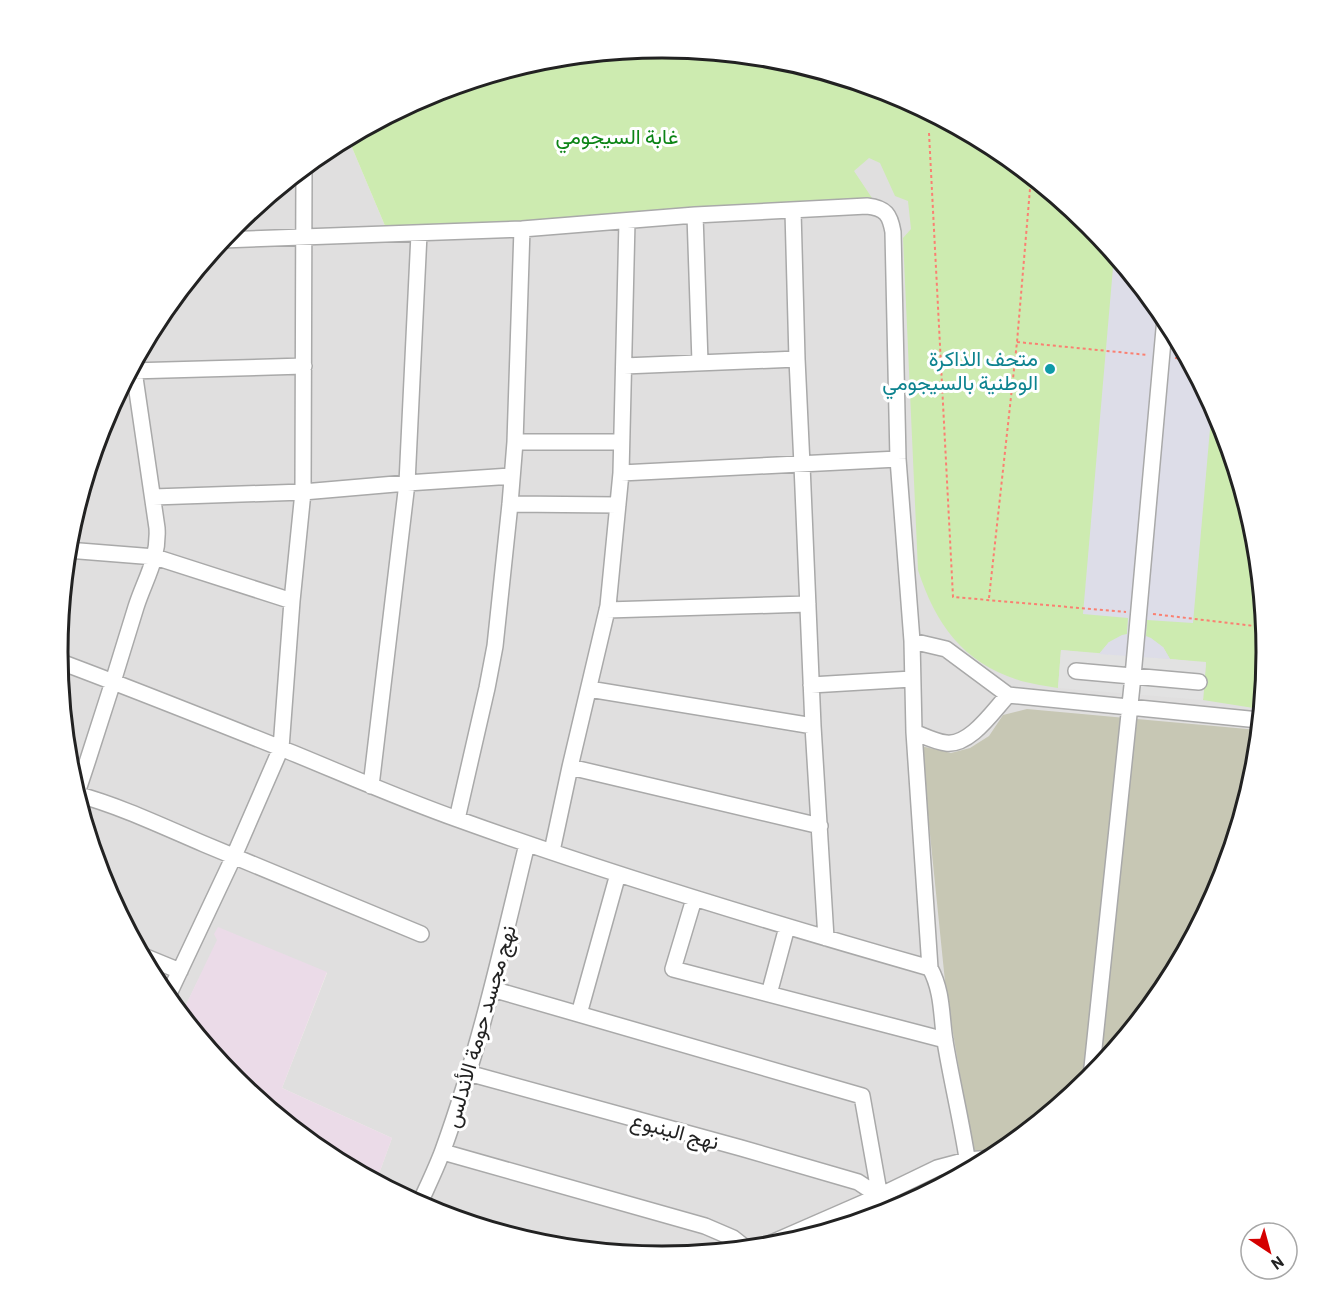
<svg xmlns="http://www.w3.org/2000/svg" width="1323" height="1305" viewBox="0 0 1323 1305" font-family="Barlow,Vazirmatn,sans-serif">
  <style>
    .residential { fill: #e0dfdf }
    .industrial { fill: #ebdbe8 }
    .construction { fill: #c7c7b4 }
    .grass { fill: #cdebb0 }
    .parking { fill: #e2e2e2 }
    .plaza { fill: #dddde8 }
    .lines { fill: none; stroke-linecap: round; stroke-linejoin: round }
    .minor-casing { stroke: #a9a9a9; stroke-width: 18 }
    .path { stroke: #fa8072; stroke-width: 2; stroke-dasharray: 3 3; stroke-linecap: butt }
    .minor { stroke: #fff; stroke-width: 15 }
    .culture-dot { fill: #0f9aa8; stroke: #fff; stroke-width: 2 }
    .labels { text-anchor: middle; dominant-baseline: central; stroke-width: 6; stroke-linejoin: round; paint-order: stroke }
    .park-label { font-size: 21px; fill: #0c8416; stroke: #fff }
    .culture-label { font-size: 21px; fill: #0d838f; stroke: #fff; text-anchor: end }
    .street-label { font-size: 21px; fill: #222; stroke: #fff }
    .rim { fill: none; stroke: #222; stroke-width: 3 }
  </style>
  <rect width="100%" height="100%" fill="#f2efe9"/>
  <path class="residential" d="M780 60 893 94 998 150 1089 225 1220 421 1254 535 1266 653 1254 771 1220 884 1164 989 1001 1152 973 1153 976 1167 893 1211 779 1245 661 1257 543 1245 430 1211 376 1182 392 1138 282 1088 327 973 218 940 181 1015 159 988 103 884 69 770 57 652 69 534 103 421 159 316 234 225 326 150 348 138 391 240Z"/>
  <path class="industrial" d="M218 927 327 972 282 1088 392 1138 376 1182 325 1155 234 1080 181 1015 217 940 214 934Z"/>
  <path class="construction" d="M1027 709 1258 730 1254 771 1220 884 1164 989 1089 1080 1001 1152 973 1153 946 991 921 746 951 753 970 748 989 736 1003 715Z"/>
  <path class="grass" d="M662 48 780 60 893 94 998 150 1089 225 1164 317 1220 421 1254 535 1266 653 1260 709 1203 700 1206 663 1170 659 1163 647 1109 642 1099 654 1061 650 1058 688C1046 686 1033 684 1021 681 963 663 936 625 918 570L903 238 911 229 908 201 895 196 880 163 869 158 854 171 872 198 759 204 391 240 348 138 430 94 544 60Z"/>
  <path class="parking" d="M1061 650 1206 662 1203 700 1058 688Z"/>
  <path class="plaza" d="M1114 256 1164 317 1212 406 1193 623 1147 620 1146 636 1151 638 1163 647 1170 659 1099 654 1109 642 1122 635 1127 634 1128 618 1083 614Z"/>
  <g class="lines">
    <g class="minor-casing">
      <path id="minor" d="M793 211 797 359 802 465 813 726 826 938
        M695 215 700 362
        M222 240 522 229 695 215 867 206C886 208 890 215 893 232L898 459 912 641 914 732 930 968C943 992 941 1016 945 1041 952 1084 963 1127 969 1171
        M624 366 797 359
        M130 371 304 366
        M515 442H621
        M621 473 898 459
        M153 497 303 492 407 483 512 476
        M510 504 618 505
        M67 550 155 557 292 601
        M607 610 808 604
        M912 641 946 649 1008 695 1259 720
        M58 661C133 689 208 719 283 749 342 773 400 799 460 820 615 876 772 923 930 968
        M1076 671 1199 682
        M811 685 912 679
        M589 689 813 726
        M914 732C924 736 936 742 946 743 970 746 993 711 1008 695
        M570 767 820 826
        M371 786 407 483 419 234
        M76 794C120 806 162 826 204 844 277 874 349 904 421 934
        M76 796C97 733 117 670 136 607 145 579 159 559 157 528L133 364
        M457 819 487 688 495 646 510 504 515 442 522 229
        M552 851 570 767 608 606 621 473 627 221
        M694 899 673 969 945 1040
        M141 955 180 971
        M492 989 862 1096 883 1214
        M769 994 787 927
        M167 998 234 856 281 748 292 601 303 492 304 167
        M579 1014 618 874
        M468 1073 741 1148 858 1182 879 1196
        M1091 1077 1133 676 1165 318
        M443 1152 705 1226 733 1238 747 1249
        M419 1205C427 1187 436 1169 443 1150 479 1051 502 947 527 844
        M762 1247 879 1196 937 1168 967 1160 992 1158"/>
    </g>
    <path class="path" d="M929 133 953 597 1126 612
      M1017 342 1148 355
      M1175 358 1187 359
      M989 598 1017 342 1031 177
      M1153 614 1263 627"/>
    <use href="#minor" class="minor"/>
  </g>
  <circle class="culture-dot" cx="1050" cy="369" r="6"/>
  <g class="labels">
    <g class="park-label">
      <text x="617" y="135">غابة السيجومي</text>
    </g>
    <g class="culture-label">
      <text x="1038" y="357">متحف الذاكرة<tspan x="1038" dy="24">الوطنية بالسيجومي</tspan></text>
    </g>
    <g class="street-label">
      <text transform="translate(479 1026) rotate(-74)">نهج مجسد حومة الأندلس</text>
      <text transform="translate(675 1130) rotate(15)">نهج الينبوع</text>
    </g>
  </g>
  <path d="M0 0H1323V1305H0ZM68 652a594 594 0 1 1 1188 0a594 594 0 1 1-1188 0Z" fill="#fff" fill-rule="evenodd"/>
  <path class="rim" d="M68 652a594 594 0 1 1 1188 0a594 594 0 1 1-1188 0Z"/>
  <g transform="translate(1269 1251) rotate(144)"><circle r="28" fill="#ffffff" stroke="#a7a7a7" stroke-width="1.5"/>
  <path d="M0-4.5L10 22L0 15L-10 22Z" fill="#d40000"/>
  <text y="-9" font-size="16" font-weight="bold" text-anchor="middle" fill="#222222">N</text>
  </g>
</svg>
